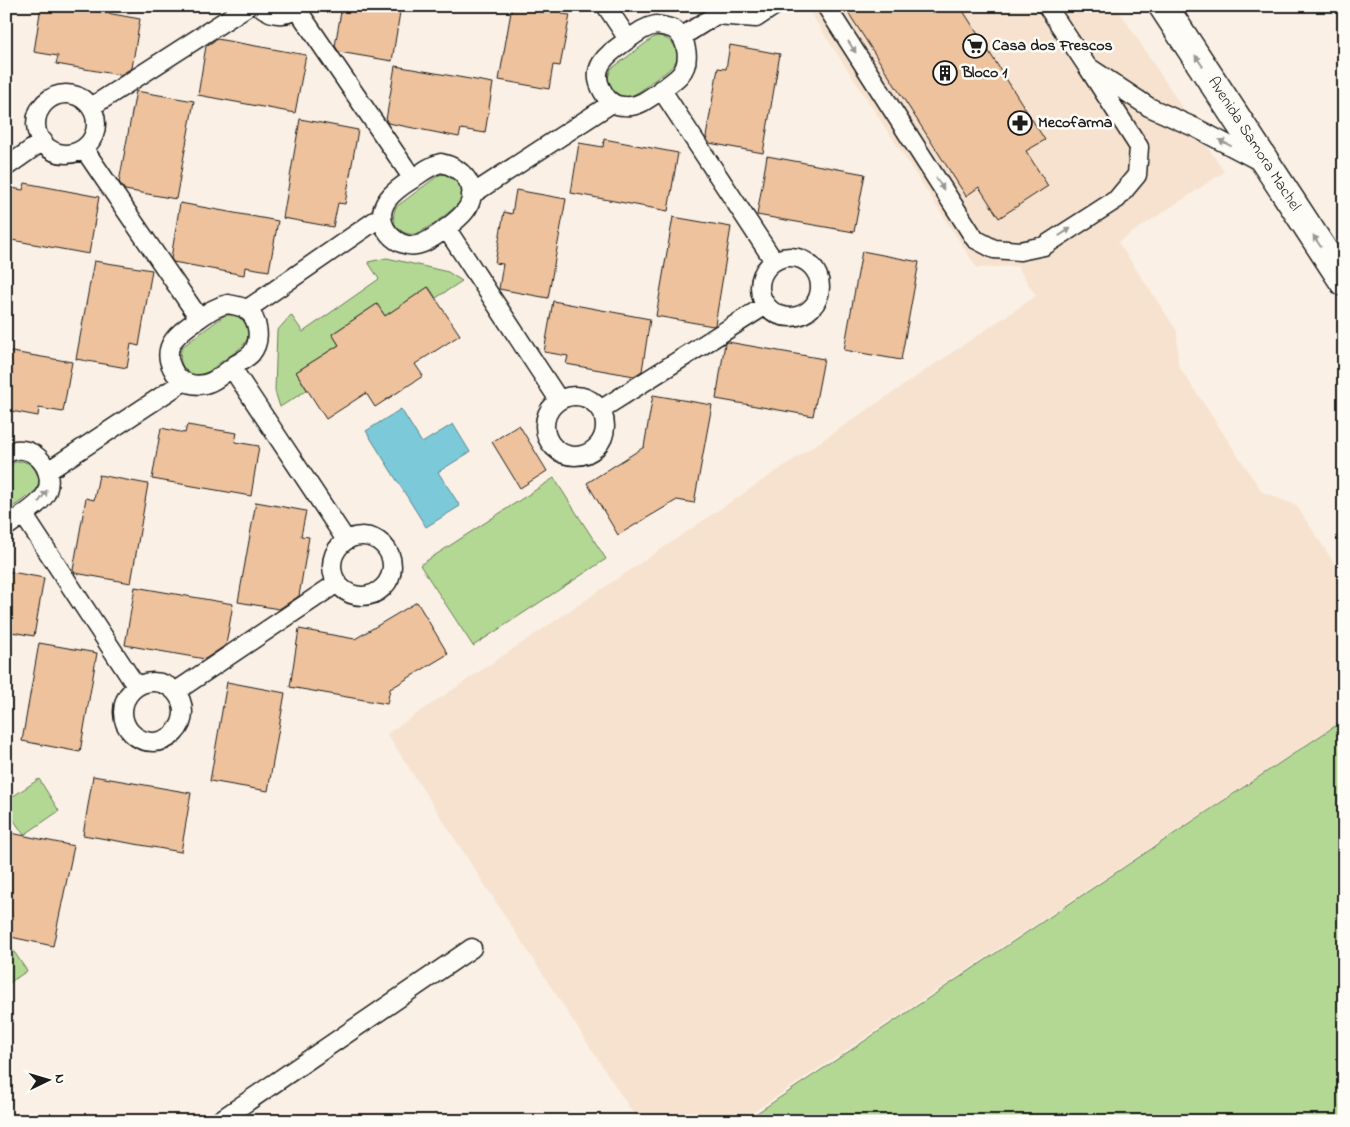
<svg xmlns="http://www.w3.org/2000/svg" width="1350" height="1127" viewBox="0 0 1350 1127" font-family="'Indie Flower',sans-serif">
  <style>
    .built { fill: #f6e2cf }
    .green { fill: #b3d894; stroke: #687a58 }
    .water { fill: #7ccad9; stroke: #56848d }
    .building { fill: #edc29d; stroke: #1c1c1c }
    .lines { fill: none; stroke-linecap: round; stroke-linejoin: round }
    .service-casing { stroke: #1c1c1c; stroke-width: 21 }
    .secondary-casing { stroke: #1c1c1c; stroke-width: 31 }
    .service { stroke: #fdfcf7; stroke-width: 18 }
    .secondary { stroke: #fdfcf7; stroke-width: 28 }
    .oneway { fill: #989794 }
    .labels { text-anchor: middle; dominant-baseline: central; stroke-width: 5; stroke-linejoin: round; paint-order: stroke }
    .poi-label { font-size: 16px; font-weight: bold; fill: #1c1c1c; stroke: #fdfcf7; text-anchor: start }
    .street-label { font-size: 16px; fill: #1c1c1c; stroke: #fdfcf7 }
  </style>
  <rect width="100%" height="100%" fill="#faf0e5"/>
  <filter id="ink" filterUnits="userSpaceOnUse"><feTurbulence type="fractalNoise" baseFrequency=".02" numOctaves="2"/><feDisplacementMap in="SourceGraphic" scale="10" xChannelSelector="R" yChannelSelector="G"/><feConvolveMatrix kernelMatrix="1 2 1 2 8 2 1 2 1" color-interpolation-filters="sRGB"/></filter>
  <g filter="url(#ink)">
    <path class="built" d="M806 6H1116L1224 172 1118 242 1177 331 1178 365 1262 492 1296 505 1344 578V719L740 1121H638L387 734 1036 296 1017 266 977 268Z"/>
    <path class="green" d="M659 36C672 39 684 51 674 64 669 71 660 76 653 81 645 87 636 96 626 97 620 97 613 93 610 87 607 81 608 75 611 69L654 37Z
      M445 174C457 176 467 188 462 199 458 207 424 232 415 234 409 235 403 233 398 228 392 222 393 214 396 207L439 175Z
      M387 258 448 272 462 281 436 298 429 287 385 316 377 304 332 334 339 345 296 372 307 390 280 407 275 391 277 331 291 315 303 332 379 279 368 262Z
      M225 315C233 315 240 315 245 322 259 340 233 353 221 362 215 366 209 373 201 374 184 378 177 361 182 347Z
      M22 461C37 465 44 478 35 491L6 512V469L15 462Z
      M554 478 606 559 473 646 420 565Z
      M1344 720V1121H745Z
      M39 779 59 811 24 835 6 809V801Z
      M6 940 27 971 6 985Z"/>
    <path class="water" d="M401 409 422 443 453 424 470 452 438 472 460 506 426 527 366 431Z"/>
    <path class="building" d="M41 6H68L140 19 132 68 120 75 56 64 58 56 34 52Z
      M342 6H401L392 61 339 52 335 46Z
      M512 6H563L562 14 570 15 560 66 553 65 549 89 499 80Z
      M844 6H960L1045 140 1026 151 1048 186 999 218 979 187 966 196Z
      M217 39 306 55 295 113 198 95 206 46Z
      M730 45 780 54 763 153 709 143 706 137 718 68 726 69Z
      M395 66 493 83 485 133 461 129 459 137 388 123 386 120Z
      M136 91 194 101 176 199 125 190 119 182Z
      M300 119 358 130 345 204 338 203 333 227 283 218Z
      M604 139 678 153 668 211 571 193 579 143 603 147Z
      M767 156 865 174 854 232 757 215Z
      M25 183 99 197 89 254 6 239V187L23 190Z
      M516 190 566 199 548 298 499 289 503 264 495 263 504 212 512 214Z
      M180 203 278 221 269 271 245 267 244 275 173 262 171 258Z
      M673 217 731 227 715 325 713 326 656 316Z
      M862 251 919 262 901 360 844 350Z
      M94 261 152 270 139 346 131 344 127 368 76 359Z
      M428 287 460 335 415 364 423 376 375 407 366 393 326 419 296 372 339 345 332 334 377 304 385 316Z
      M553 301 650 319 642 371 634 376 566 364 568 356 544 352Z
      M728 342 824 359 813 416 716 399 725 343Z
      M6 351 72 362 63 412 39 408 38 416 6 410Z
      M653 395 712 405 694 503 677 500 618 535 587 483 644 447Z
      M187 425 237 433 235 442 259 446 251 496 152 479 161 428 185 433Z
      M519 425 547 471 520 488 492 442Z
      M99 475 148 484 131 583 75 573 73 570 86 498 94 500Z
      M256 502 306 511 301 536 309 537 299 596 279 609 238 602Z
      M6 571 44 578 34 636 6 631Z
      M135 587 233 604 226 645 205 659 125 645Z
      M417 602 448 654 390 689 387 704 290 687 299 629 355 639Z
      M39 643 97 653 80 752 22 741Z
      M227 682 285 693 268 791 210 781Z
      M93 776 191 793 181 852 83 835Z
      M6 832 74 846 53 946 6 936Z"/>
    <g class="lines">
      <g class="service-casing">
        <path id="service" d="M260 6C272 16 288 18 300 6
          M606 6 628 39
          M826 6 975 239 994 249 1020 251 1044 246 1117 199 1137 175 1139 147 1087 66
          M1047 6 1087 66 1149 107 1196 128 1263 163
          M297 9 413 179
          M716 15 756 18 774 6
          M656 25C662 26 670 27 675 30 688 40 691 63 680 75 675 81 650 98 643 102 637 105 630 107 624 106 615 106 607 100 603 92 588 67 608 54 626 41 636 34 644 27 656 25Z
          M681 37 716 15 719 6
          M661 89 774 261
          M36 124a30 30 0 1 1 60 0a30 30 0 1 1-60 0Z
          M91 107 248 6
          M84 149 199 318
          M441 163C461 167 480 186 468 207 462 218 428 244 416 245 411 246 406 245 401 243 394 240 389 235 385 228 374 205 395 190 411 180 421 173 429 166 441 163Z
          M6 167 43 141
          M471 195 612 103
          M446 228 559 400
          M760 287a30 30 0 1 1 60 0a30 30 0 1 1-60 0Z
          M228 304C234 305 240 306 246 309 259 319 262 341 251 354 247 358 240 362 235 365 221 376 207 390 188 383 181 381 175 375 172 368 160 345 181 331 197 320 207 313 216 306 228 304Z
          M246 310 382 216
          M232 368 346 540
          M545 426a30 30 0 1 1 60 0a30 30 0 1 1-60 0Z
          M600 410 766 305
          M6 454C29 439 56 467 47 491 43 504 18 518 6 527
          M48 471 183 382
          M23 514 136 686
          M332 566a30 30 0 1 1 60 0a30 30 0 1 1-60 0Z
          M123 712a30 30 0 1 1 60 0a30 30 0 1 1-60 0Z
          M175 692 337 583
          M219 1121 472 948"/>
      </g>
      <g class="secondary-casing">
        <path id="secondary" d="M1163 6 1344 282"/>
      </g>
      <use href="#service" class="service"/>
      <use href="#secondary" class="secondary"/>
    </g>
    <defs><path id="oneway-solid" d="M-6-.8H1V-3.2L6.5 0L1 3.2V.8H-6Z" transform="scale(1.25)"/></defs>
    <g class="oneway">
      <use href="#oneway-solid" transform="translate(852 47) rotate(57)"/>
      <use href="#oneway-solid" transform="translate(1199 61) rotate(-124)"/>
      <use href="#oneway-solid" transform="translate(1225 143) rotate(-153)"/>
      <use href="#oneway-solid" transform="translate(940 184) rotate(57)"/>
      <use href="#oneway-solid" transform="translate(1065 232) rotate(-33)"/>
      <use href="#oneway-solid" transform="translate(1317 241) rotate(-123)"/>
      <use href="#oneway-solid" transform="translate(43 496) rotate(-55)"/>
    </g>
  </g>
  <defs>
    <g id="supermarket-ring" transform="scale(1.25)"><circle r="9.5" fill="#fdfcf7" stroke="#1c1c1c" stroke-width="1.5"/><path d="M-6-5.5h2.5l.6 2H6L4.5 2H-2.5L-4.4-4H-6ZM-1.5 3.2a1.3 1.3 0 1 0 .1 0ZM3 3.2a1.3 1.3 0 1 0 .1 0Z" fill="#1c1c1c"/></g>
    <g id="building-ring" transform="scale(1.25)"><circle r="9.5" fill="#fdfcf7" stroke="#1c1c1c" stroke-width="1.5"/><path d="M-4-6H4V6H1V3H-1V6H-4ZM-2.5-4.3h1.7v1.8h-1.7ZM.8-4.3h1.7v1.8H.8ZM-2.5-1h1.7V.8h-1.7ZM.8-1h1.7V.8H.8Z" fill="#1c1c1c"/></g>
    <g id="pharmacy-ring" transform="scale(1.25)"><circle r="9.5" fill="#fdfcf7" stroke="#1c1c1c" stroke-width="1.5"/><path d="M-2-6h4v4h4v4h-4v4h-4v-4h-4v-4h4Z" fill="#1c1c1c"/></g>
  </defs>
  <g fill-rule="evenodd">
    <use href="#supermarket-ring" x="975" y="46"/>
    <use href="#building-ring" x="945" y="73"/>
    <use href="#pharmacy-ring" x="1020" y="123"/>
  </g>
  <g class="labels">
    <g class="poi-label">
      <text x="992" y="46">Casa dos Frescos</text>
      <text x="962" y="73">Bloco 1</text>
      <text x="1038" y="123">Mecofarma</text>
    </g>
    <g class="street-label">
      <text transform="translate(1254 144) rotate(57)">Avenida Samora Machel</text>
    </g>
  </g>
  <rect width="1350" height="1127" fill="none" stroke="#fdfcf7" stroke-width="25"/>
  <rect x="12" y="12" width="1325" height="1102" fill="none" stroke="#1c1c1c" stroke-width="2" filter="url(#ink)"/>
  <g transform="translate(48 1080) rotate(85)" stroke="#fdfcf7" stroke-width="4" paint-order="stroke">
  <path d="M0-4L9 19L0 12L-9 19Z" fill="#1c1c1c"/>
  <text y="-8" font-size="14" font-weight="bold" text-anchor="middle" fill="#1c1c1c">N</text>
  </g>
</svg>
